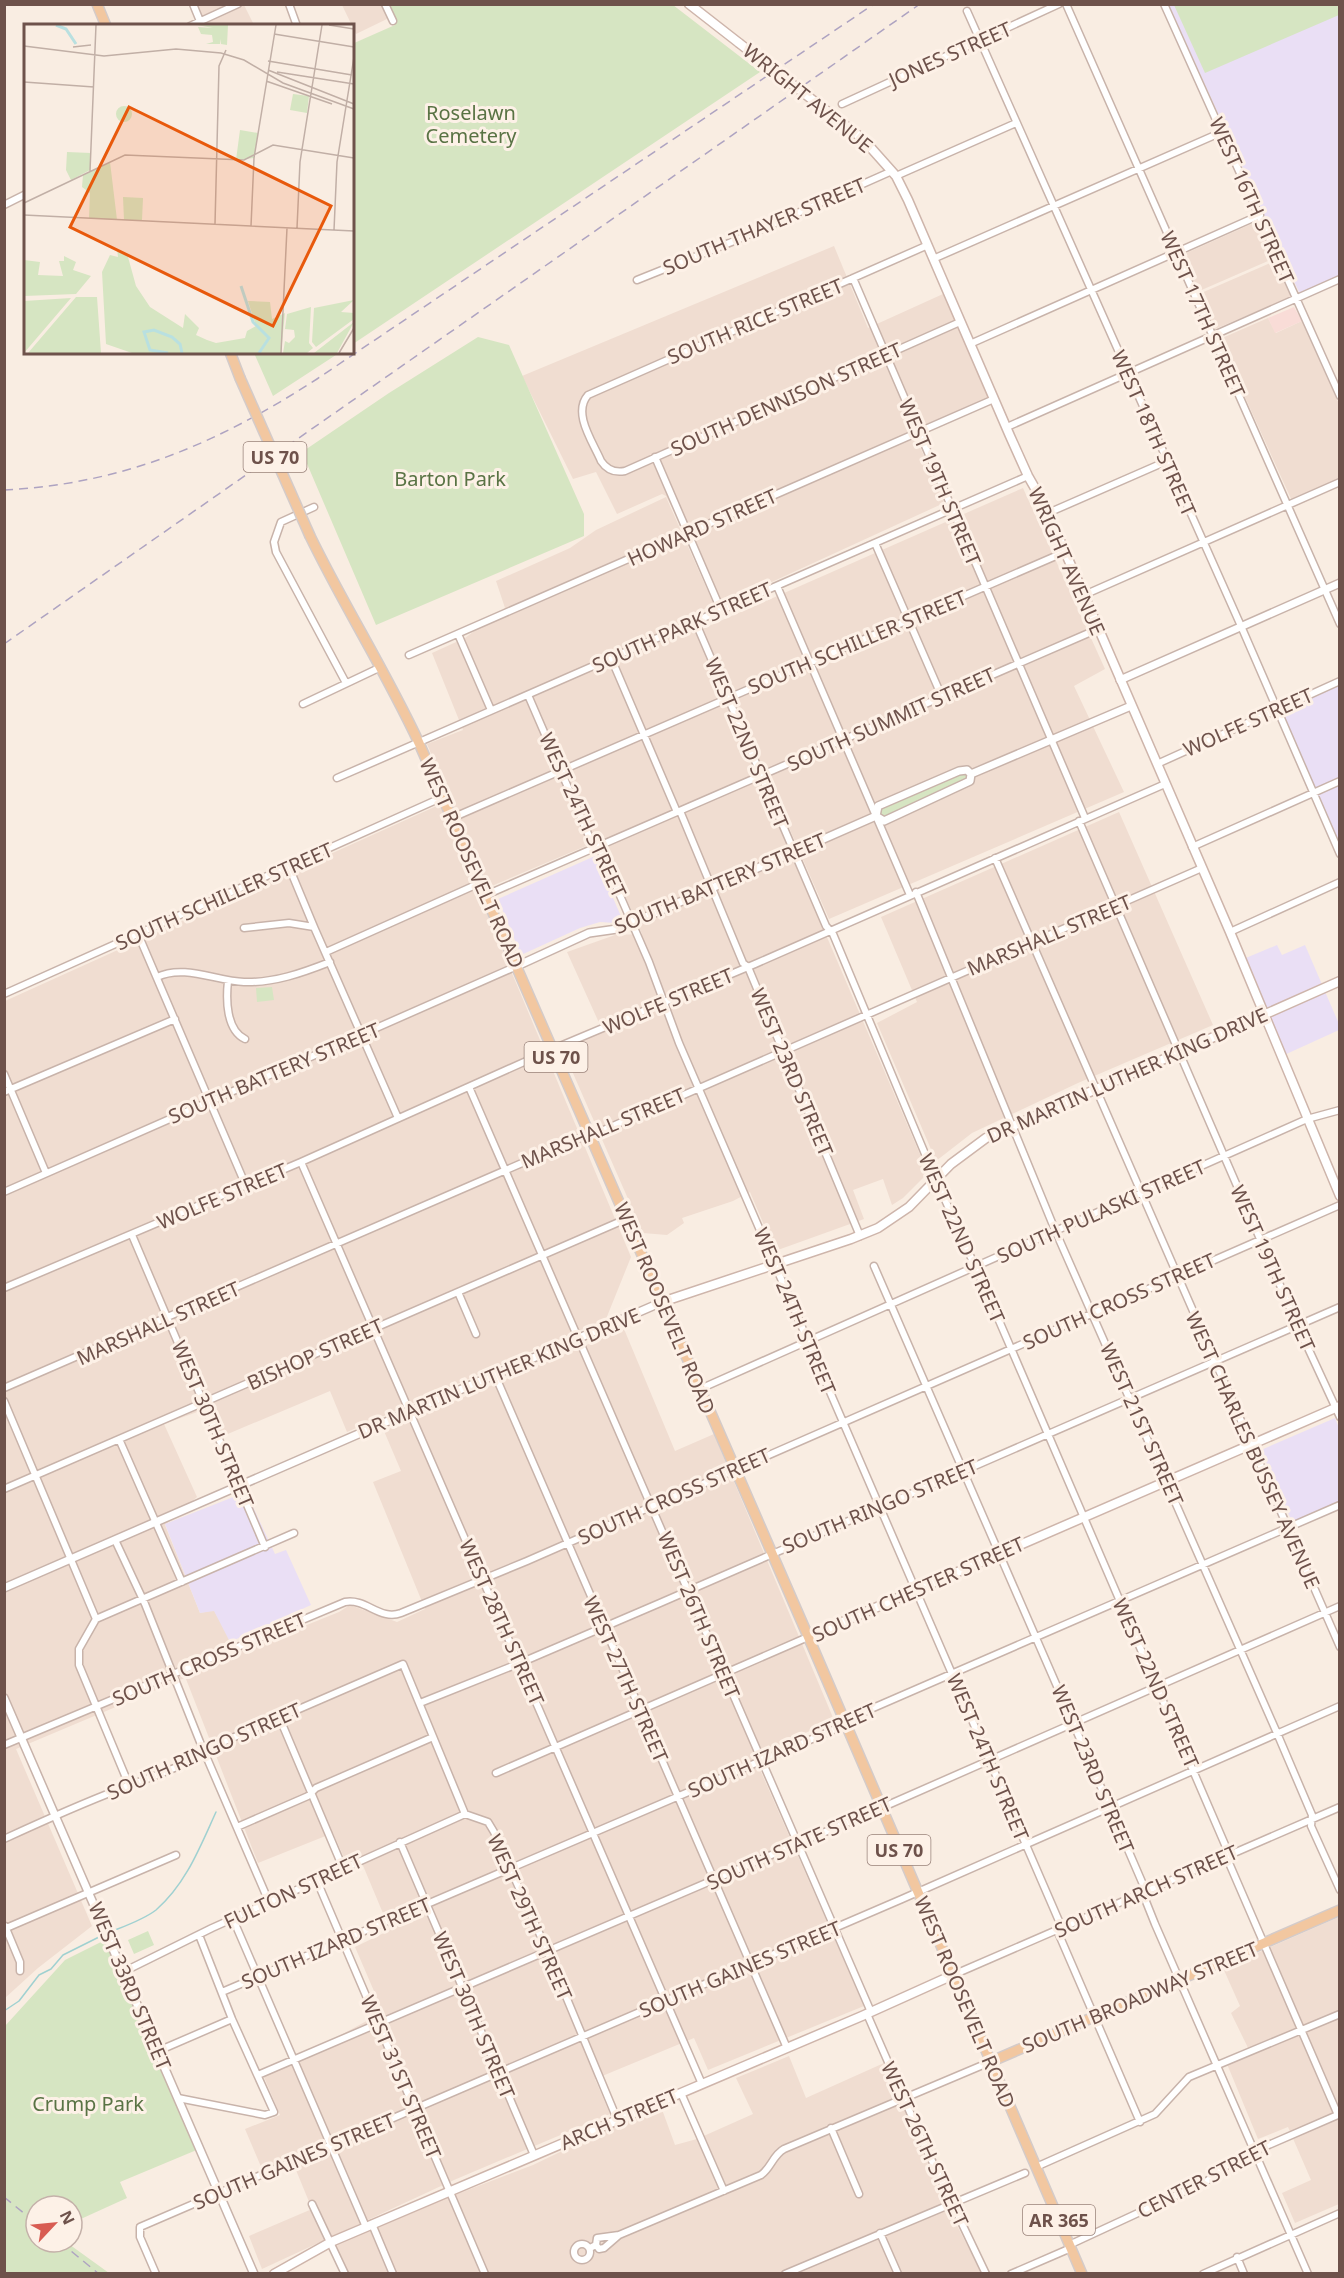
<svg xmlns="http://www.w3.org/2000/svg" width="1344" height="2278" viewBox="0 0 1344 2278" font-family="'Noto Sans',sans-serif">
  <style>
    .residential { fill: #f0ddd1 }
    .commercial { fill: #f9dcd7 }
    .education { fill: #eadff5 }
    .green { fill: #d6e5c2 }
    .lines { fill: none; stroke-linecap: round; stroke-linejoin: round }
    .stream { stroke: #a0d1d1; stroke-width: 1.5 }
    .minor-casing { stroke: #c8b3aa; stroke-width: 9 }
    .tertiary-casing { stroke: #c8b3aa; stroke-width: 10 }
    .secondary-casing { stroke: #ceb5ab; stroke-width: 11 }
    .primary-casing { stroke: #d4cbc9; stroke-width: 12 }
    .minor { stroke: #fff; stroke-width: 6 }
    .tertiary { stroke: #fff; stroke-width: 7 }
    .secondary { stroke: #fff; stroke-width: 8 }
    .primary { stroke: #f2c7a0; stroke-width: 9 }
    .rail { stroke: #aea3c1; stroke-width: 1.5; stroke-dasharray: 9 6; stroke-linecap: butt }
    .secondary-bridge-casing { stroke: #ceb5ab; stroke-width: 11; stroke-linecap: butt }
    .primary-bridge-casing { stroke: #d4cbc9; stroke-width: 12; stroke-linecap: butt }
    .secondary-bridge { stroke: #fff; stroke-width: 8 }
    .primary-bridge { stroke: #f2c7a0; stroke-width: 9 }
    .labels { text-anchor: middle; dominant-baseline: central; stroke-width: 6; stroke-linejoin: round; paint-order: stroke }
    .shield { fill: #fdf1e7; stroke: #99827a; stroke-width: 1.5 }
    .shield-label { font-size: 18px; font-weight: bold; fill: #6e524b }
    .street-label { font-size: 20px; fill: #6e524b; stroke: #fdf1e7 }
    .park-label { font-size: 20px; fill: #597344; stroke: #fdf1e7 }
    .inset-river { fill: none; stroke: #b9e0e0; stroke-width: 3 }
    .inset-road { fill: none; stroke: #c1afa6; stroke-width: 1.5 }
    .view { fill: #e8590c; fill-opacity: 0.15; stroke: #e8590c; stroke-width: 3 }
    .inset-edge { fill: none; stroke: #6e524b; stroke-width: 3 }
  </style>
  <rect width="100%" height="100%" fill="#f9ede2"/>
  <path class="residential" d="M195 4 244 5 254 25 194 26 198 24Z
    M342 5H383L389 18 356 34Z
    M1258 221 1275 258 1197 292 1182 255Z
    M834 246 868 328 943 294 990 397 913 430 944 503 722 605 666 496 662 494 617 514 596 472 573 479 522 376Z
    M1275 261 1291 297 1215 329 1199 294Z
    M1268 318 1276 333 1302 321 1339 404V480L1292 501 1220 342V339Z
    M1023 488 1105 669 1074 686 1124 792 829 919 702 629Z
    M666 497 714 605 689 615 928 1173 903 1198 892 1205 883 1179 853 1190 864 1219 775 1251 750 1192 733 1201 682 1218 684 1223 667 1235 643 1233 565 1055 600 1025 567 952 615 935 642 934 600 840 487 888 427 744 463 730 432 653 465 638 505 608 496 581 570 548 596 530Z
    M441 804 631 1257 606 1319 347 1432 330 1391 223 1436 211 1407 164 1424 197 1497 165 1525 200 1613 214 1610 237 1653 339 1612 350 1605 397 1622 425 1609 373 1482 401 1471 384 1431 624 1329 675 1451 714 1434 834 1720 754 1756 864 2006 708 2070 694 2038 595 2079 610 2114 454 2180 262 2269 249 2236 312 2209 291 2158 262 2169 245 2129 280 2115 264 2077 383 2012 355 1947 390 1930 359 1856 346 1862 333 1833 258 1863 186 1679 194 1674 16 1749 92 1926 38 1968 5 1998V1001Z
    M1119 812 1213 1025 1078 1083 972 1133 936 1161 877 1023 917 1002 881 917Z
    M1339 1917V2204L1295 2223 1282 2193 1311 2180 1288 2127 1258 2139 1227 2064 1251 2054 1231 2013 1240 2006 1223 1968Z
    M789 2056 806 2098 884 2063 944 2201 982 2273 344 2274 336 2246 447 2198 533 2165 660 2104 675 2145 697 2139 753 2114 736 2078Z"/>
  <path class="commercial" d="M1294 307 1302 321 1275 333 1268 318Z"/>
  <path class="education" d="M1169 5H1339V276L1303 292H1299Z
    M1339 681V854L1277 709Z
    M595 856 623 921 615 923 600 922 580 928 521 955 498 899Z
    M1277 945 1282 955 1305 945 1339 1024V1030L1282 1056 1241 960Z
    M1335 1418 1339 1428V1501L1292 1522 1261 1450Z
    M246 1492 275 1554 286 1550 311 1605 230 1642 214 1611 200 1613 165 1524Z"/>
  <path class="green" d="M387 5H673L760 72 353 344 352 44 395 25Z
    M1174 5H1339V15L1205 73Z
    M478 337 509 345 584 514V536L376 625 302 452 389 393Z
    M254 353H339L273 396Z
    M962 773 968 774V778L888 816H883L881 813V807Z
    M272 987 274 1000 257 1002 256 988Z
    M148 1931 154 1945 134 1954 128 1940Z
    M109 1938 199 2149 120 2182 127 2198 72 2223V2206H36V2242H66L109 2273H5V2026L65 1960Z"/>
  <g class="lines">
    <path class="stream" d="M110 1932C125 1926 143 1920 156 1910 186 1884 200 1847 216 1812
      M4 2011 19 2001 39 1975 51 1969 63 1955 103 1935"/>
    <g class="minor-casing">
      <path id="minor" d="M193 4 202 26
        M289 4 297 26
        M385 4 393 21
        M1066 4 1340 624
        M1164 4 1340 396
        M967 11 1241 626 1340 854
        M190 26 238 4
        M842 104 1059 4
        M896 176 1016 123
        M4 205 26 194
        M928 245 588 395C572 413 593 442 601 461 607 470 615 473 625 471L960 322
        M933 259 1222 132
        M853 278 1085 818
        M637 280 739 239 892 171
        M970 344 1260 215
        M1007 427 1340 279
        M655 457 721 610
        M314 507 281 522 274 542 276 552 346 683
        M1048 513 1167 461
        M875 543 942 697
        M777 586 910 895
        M1084 595 1340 482
        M695 621 826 926 833 934 933 1173 991 1302 1229 1854
        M458 634 491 710
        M409 655 994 399
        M611 658 677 812
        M528 695 592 843 601 852 649 962 679 1043 1062 1928
        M303 704 381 667
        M1157 764 1340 681
        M337 778 1028 476
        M680 811 743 963 748 967 860 1236
        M452 818 1065 552
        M1079 821 1296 1322 1340 1417
        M1192 847 1340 781
        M995 858 1340 1647
        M289 867 314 927
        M916 892 1055 1230 1277 1733 1312 1815 1311 1826 1340 1890
        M486 895 1098 629
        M244 928 289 923 314 927 398 1118
        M1230 932 1340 882
        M138 934 246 1186
        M326 952 480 883
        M157 977C184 964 216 981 244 982 274 983 302 973 330 962
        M228 981C226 999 226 1030 245 1039
        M4 994 443 797
        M4 1074 46 1173
        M469 1087 871 2012
        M4 1092 175 1019
        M301 1162 702 2084
        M4 1192 517 966
        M132 1235 265 1547
        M874 1266 1107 1801 1145 1889V1899L1155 1924 1308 2274
        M4 1288 301 1162 553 1049 755 964 1165 784
        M458 1292 476 1334
        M495 1375 787 2048
        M4 1388 582 1137 599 1132 1202 868
        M700 1389 1307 1119 1340 1110
        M4 1401 96 1619
        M119 1439 182 1582
        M4 1489 626 1219
        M115 1540 145 1604 200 1742 269 1902
        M96 1619 294 1533
        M96 1619 79 1649V1665L129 1785
        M420 1703 520 1663 660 1603 1340 1307
        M280 1719 343 1868
        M4 1745 345 1602C366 1598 380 1621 401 1613L527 1561 1340 1205
        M496 1773 808 1637
        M237 1827 308 1796 316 1788 433 1737
        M4 1839C43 1821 81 1804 120 1789 149 1777 184 1768 209 1748L403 1664 465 1814 488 1822 494 1832 545 1946 617 2119
        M400 1842 534 2155
        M1226 1856 1338 2115
        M317 1881 485 2274
        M233 1919 366 2227
        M5 1926 20 1962V1971
        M4 1929 176 1855
        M1057 1930 1140 2122
        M123 1972 212 1928 465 1814
        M953 1975 1340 1807
        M222 1992 840 1727 850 1718 1340 1505
        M867 2014 923 2142 986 2274
        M158 2051 232 2019
        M258 2075 881 1808 1340 1606
        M681 2093 724 2191
        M178 2098 265 2115 274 2112 232 2019 199 1935
        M831 2128 859 2194
        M1036 2167 1155 2114 1189 2077 1340 2014
        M312 2204 345 2274
        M372 2224 393 2274
        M880 2233 898 2274
        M619 2235 761 2175C771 2168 773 2155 784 2149L990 2062
        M574 2252a8 8 0 1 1 16 0a8 8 0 1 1-16 0Z
        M1069 2245 1207 2181 1234 2160 1340 2114
        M590 2248 596 2245 597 2238 619 2235 604 2248 599 2249 596 2245
        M1237 2257 1244 2274
        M156 2274 140 2237V2227L902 1899 1340 1706
        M785 2274 1025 2173
        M1011 2274 1071 2248
        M1203 2274 1340 2213"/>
    </g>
    <g class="tertiary-casing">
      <path id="tertiary" d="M1120 680 1340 583
        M876 816 878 806 959 771 967 770 971 774 1131 706
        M876 816 884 821 970 781 971 774
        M517 966 589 933 617 929 632 923 876 816
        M4 1588 662 1302
        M4 1698 254 2274"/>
    </g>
    <g class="secondary-casing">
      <path id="secondary" d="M689 4 739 43
        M863 139 896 176 908 200 1010 436 1028 476 1044 504 1084 595 1230 932 1340 1196
        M662 1302 851 1239 878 1228 909 1207 951 1164 986 1138 1340 981
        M808 1637 1340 1406
        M274 2274 331 2242 862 2016 953 1975"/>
    </g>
    <g class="primary-casing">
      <path id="primary" d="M97 4 106 26
        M230 352 240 378
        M310 536C344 606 386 672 419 743L811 1643 1082 2274
        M990 2062 1340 1910"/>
    </g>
    <use href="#minor" class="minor"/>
    <use href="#tertiary" class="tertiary"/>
    <use href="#secondary" class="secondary"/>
    <use href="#primary" class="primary"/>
    <path class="rail" d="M4 490C124 484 218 443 317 379L874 4
      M4 644 920 4
      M4 2197 36 2223
      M60 2242 99 2274"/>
    <g class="secondary-bridge-casing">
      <path id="secondary-bridge" d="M739 43 863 139"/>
    </g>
    <g class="primary-bridge-casing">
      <path id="primary-bridge" d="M240 378 310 536"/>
    </g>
    <use href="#secondary-bridge" class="secondary-bridge"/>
    <use href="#primary-bridge" class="primary-bridge"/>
  </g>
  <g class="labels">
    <g class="shield">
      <rect x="243.5" y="442" width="63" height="30" rx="4.5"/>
      <rect x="524.5" y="1042" width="63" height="30" rx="4.5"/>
      <rect x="867.5" y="1835" width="63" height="30" rx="4.5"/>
      <rect x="1023" y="2205" width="72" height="30" rx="4.5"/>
    </g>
    <g class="shield-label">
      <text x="275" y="457">US 70</text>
      <text x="556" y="1057">US 70</text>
      <text x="899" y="1850">US 70</text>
      <text x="1059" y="2220">AR 365</text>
    </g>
    <g class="street-label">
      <text transform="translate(950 54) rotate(-24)">JONES STREET</text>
      <text transform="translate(808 98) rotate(39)">WRIGHT AVENUE</text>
      <text transform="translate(1252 200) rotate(66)">WEST 16TH STREET</text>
      <text transform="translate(764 226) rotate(-23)">SOUTH THAYER STREET</text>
      <text transform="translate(1203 314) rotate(66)">WEST 17TH STREET</text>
      <text transform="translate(755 321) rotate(-23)">SOUTH RICE STREET</text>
      <text transform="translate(786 399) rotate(-24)">SOUTH DENNISON STREET</text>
      <text transform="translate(1154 433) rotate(66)">WEST 18TH STREET</text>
      <text transform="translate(940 482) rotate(67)">WEST 19TH STREET</text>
      <text transform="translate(702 527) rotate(-24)">HOWARD STREET</text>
      <text transform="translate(1067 561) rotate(66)">WRIGHT AVENUE</text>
      <text transform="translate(682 627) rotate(-24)">SOUTH PARK STREET</text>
      <text transform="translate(857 642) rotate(-23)">SOUTH SCHILLER STREET</text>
      <text transform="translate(891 719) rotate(-24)">SOUTH SUMMIT STREET</text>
      <text transform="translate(1248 722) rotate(-24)">WOLFE STREET</text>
      <text transform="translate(747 743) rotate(67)">WEST 22ND STREET</text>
      <text transform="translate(583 815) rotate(65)">WEST 24TH STREET</text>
      <text transform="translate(472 863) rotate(66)">WEST ROOSEVELT ROAD</text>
      <text transform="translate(720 883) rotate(-23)">SOUTH BATTERY STREET</text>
      <text transform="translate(224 896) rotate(-24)">SOUTH SCHILLER STREET</text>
      <text transform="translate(1049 935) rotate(-23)">MARSHALL STREET</text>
      <text transform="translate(668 1001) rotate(-23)">WOLFE STREET</text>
      <text transform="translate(792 1072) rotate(67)">WEST 23RD STREET</text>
      <text transform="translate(274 1073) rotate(-23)">SOUTH BATTERY STREET</text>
      <text transform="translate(1127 1075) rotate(-24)">DR MARTIN LUTHER KING DRIVE</text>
      <text transform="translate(603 1128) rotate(-23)">MARSHALL STREET</text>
      <text transform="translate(222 1196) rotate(-23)">WOLFE STREET</text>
      <text transform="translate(1101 1211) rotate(-24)">SOUTH PULASKI STREET</text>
      <text transform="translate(962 1238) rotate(66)">WEST 22ND STREET</text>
      <text transform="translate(1273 1268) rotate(66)">WEST 19TH STREET</text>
      <text transform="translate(1119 1301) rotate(-24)">SOUTH CROSS STREET</text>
      <text transform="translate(665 1308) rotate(67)">WEST ROOSEVELT ROAD</text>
      <text transform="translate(795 1311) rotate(67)">WEST 24TH STREET</text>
      <text transform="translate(158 1323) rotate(-24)">MARSHALL STREET</text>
      <text transform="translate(315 1354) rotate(-24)">BISHOP STREET</text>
      <text transform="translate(499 1373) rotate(-23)">DR MARTIN LUTHER KING DRIVE</text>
      <text transform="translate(213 1424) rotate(67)">WEST 30TH STREET</text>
      <text transform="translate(1142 1424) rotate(66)">WEST 21ST STREET</text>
      <text transform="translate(1253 1450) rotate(66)">WEST CHARLES BUSSEY AVENUE</text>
      <text transform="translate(674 1496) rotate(-24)">SOUTH CROSS STREET</text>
      <text transform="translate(880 1506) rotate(-23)">SOUTH RINGO STREET</text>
      <text transform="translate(918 1589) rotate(-24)">SOUTH CHESTER STREET</text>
      <text transform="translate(699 1615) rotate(67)">WEST 26TH STREET</text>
      <text transform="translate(502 1622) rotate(66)">WEST 28TH STREET</text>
      <text transform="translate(209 1659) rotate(-23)">SOUTH CROSS STREET</text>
      <text transform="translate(626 1679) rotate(66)">WEST 27TH STREET</text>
      <text transform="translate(1156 1683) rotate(66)">WEST 22ND STREET</text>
      <text transform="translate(782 1750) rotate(-24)">SOUTH IZARD STREET</text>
      <text transform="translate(204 1751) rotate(-24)">SOUTH RINGO STREET</text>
      <text transform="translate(988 1757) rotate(67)">WEST 24TH STREET</text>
      <text transform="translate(1093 1769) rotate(67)">WEST 23RD STREET</text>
      <text transform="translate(799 1843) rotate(-24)">SOUTH STATE STREET</text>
      <text transform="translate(293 1891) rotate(-25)">FULTON STREET</text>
      <text transform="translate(1146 1891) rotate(-24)">SOUTH ARCH STREET</text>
      <text transform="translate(530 1917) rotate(66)">WEST 29TH STREET</text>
      <text transform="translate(336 1943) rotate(-23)">SOUTH IZARD STREET</text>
      <text transform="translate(740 1969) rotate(-23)">SOUTH GAINES STREET</text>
      <text transform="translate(130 1986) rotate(67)">WEST 33RD STREET</text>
      <text transform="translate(1140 1997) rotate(-23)">SOUTH BROADWAY STREET</text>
      <text transform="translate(965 2002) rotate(67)">WEST ROOSEVELT ROAD</text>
      <text transform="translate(474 2015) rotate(67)">WEST 30TH STREET</text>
      <text transform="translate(401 2077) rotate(67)">WEST 31ST STREET</text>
      <text transform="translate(619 2119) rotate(-23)">ARCH STREET</text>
      <text transform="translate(925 2144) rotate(65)">WEST 26TH STREET</text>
      <text transform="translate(294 2161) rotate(-23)">SOUTH GAINES STREET</text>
      <text transform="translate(1204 2179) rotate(-27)">CENTER STREET</text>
    </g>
    <g class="park-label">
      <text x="471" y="112">Roselawn<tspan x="471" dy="23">Cemetery</tspan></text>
      <text x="450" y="478">Barton Park</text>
      <text x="88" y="2103">Crump Park</text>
    </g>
  </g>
  <g transform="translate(24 24)">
    <rect width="330" height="330" fill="#f9ede2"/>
    <path d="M173 1H204L203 21 197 20 196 15V20H182L189 18 188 11 177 10 174 3 189 4ZM269 70 285 72 283 89 266 86ZM92 90a8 8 0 1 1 16 0a8 8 0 1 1-16 0ZM216 106 234 109 230 134 212 136ZM43 128 67 129 66 146 47 156 42 146ZM86 138 93 196 65 194 66 169 58 163 59 151ZM99 173 119 174 118 196H100ZM93 225 104 233 112 262 126 283 159 304 161 290 175 304 172 311 183 316 192 319 221 314 223 307 232 302 224 277 246 278 248 295 261 289 257 329H108L82 320 78 248 86 231 94 233ZM40 232 52 238 49 246 67 252 52 270 0 272V236L16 238 14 251 39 252 35 237H40ZM52 273H73L77 329H4ZM47 274 0 329V277ZM330 276 317 288 330 289V295L292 323 288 318 290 284ZM287 283 285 319 289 324 283 329H259L261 317 265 319 271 313 270 306 261 305 263 290ZM330 298 313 329H290Z" fill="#d6e5c2"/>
    <path class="inset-river" d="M32 1 42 5 52 20M217 262 229 298 245 314 235 329M144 329 126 326 120 308 130 306 148 313 156 320 158 329"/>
    <path class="inset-road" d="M305 1 330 5M250 10 330 23M0 22 80 32 152 25 197 29 220 36 259 59 330 85M49 23 67 21M244 37 328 51M244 46 330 80M253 48 330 60M242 57 308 80M0 58 70 63M66 147 72 1M0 179 101 131 220 136 249 121 330 134M0 191 330 207M191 200 195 42 202 26M227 202 230 134 252 1M273 204 276 138 298 1M310 206 313 138 330 33M257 329 263 204M315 329 330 304"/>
    <path class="view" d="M105 83 307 182 249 302 46 203Z"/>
    <rect width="330" height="330" class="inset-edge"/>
  </g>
  <rect width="1344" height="2278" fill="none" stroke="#6e524b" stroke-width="12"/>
  <g transform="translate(54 2224) rotate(64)"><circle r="28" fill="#fdf1e7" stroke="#c4b1a9" stroke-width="1.5"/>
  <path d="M0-4.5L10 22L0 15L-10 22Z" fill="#d85c52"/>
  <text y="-9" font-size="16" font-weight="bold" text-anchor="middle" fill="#6e524b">N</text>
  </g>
</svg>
